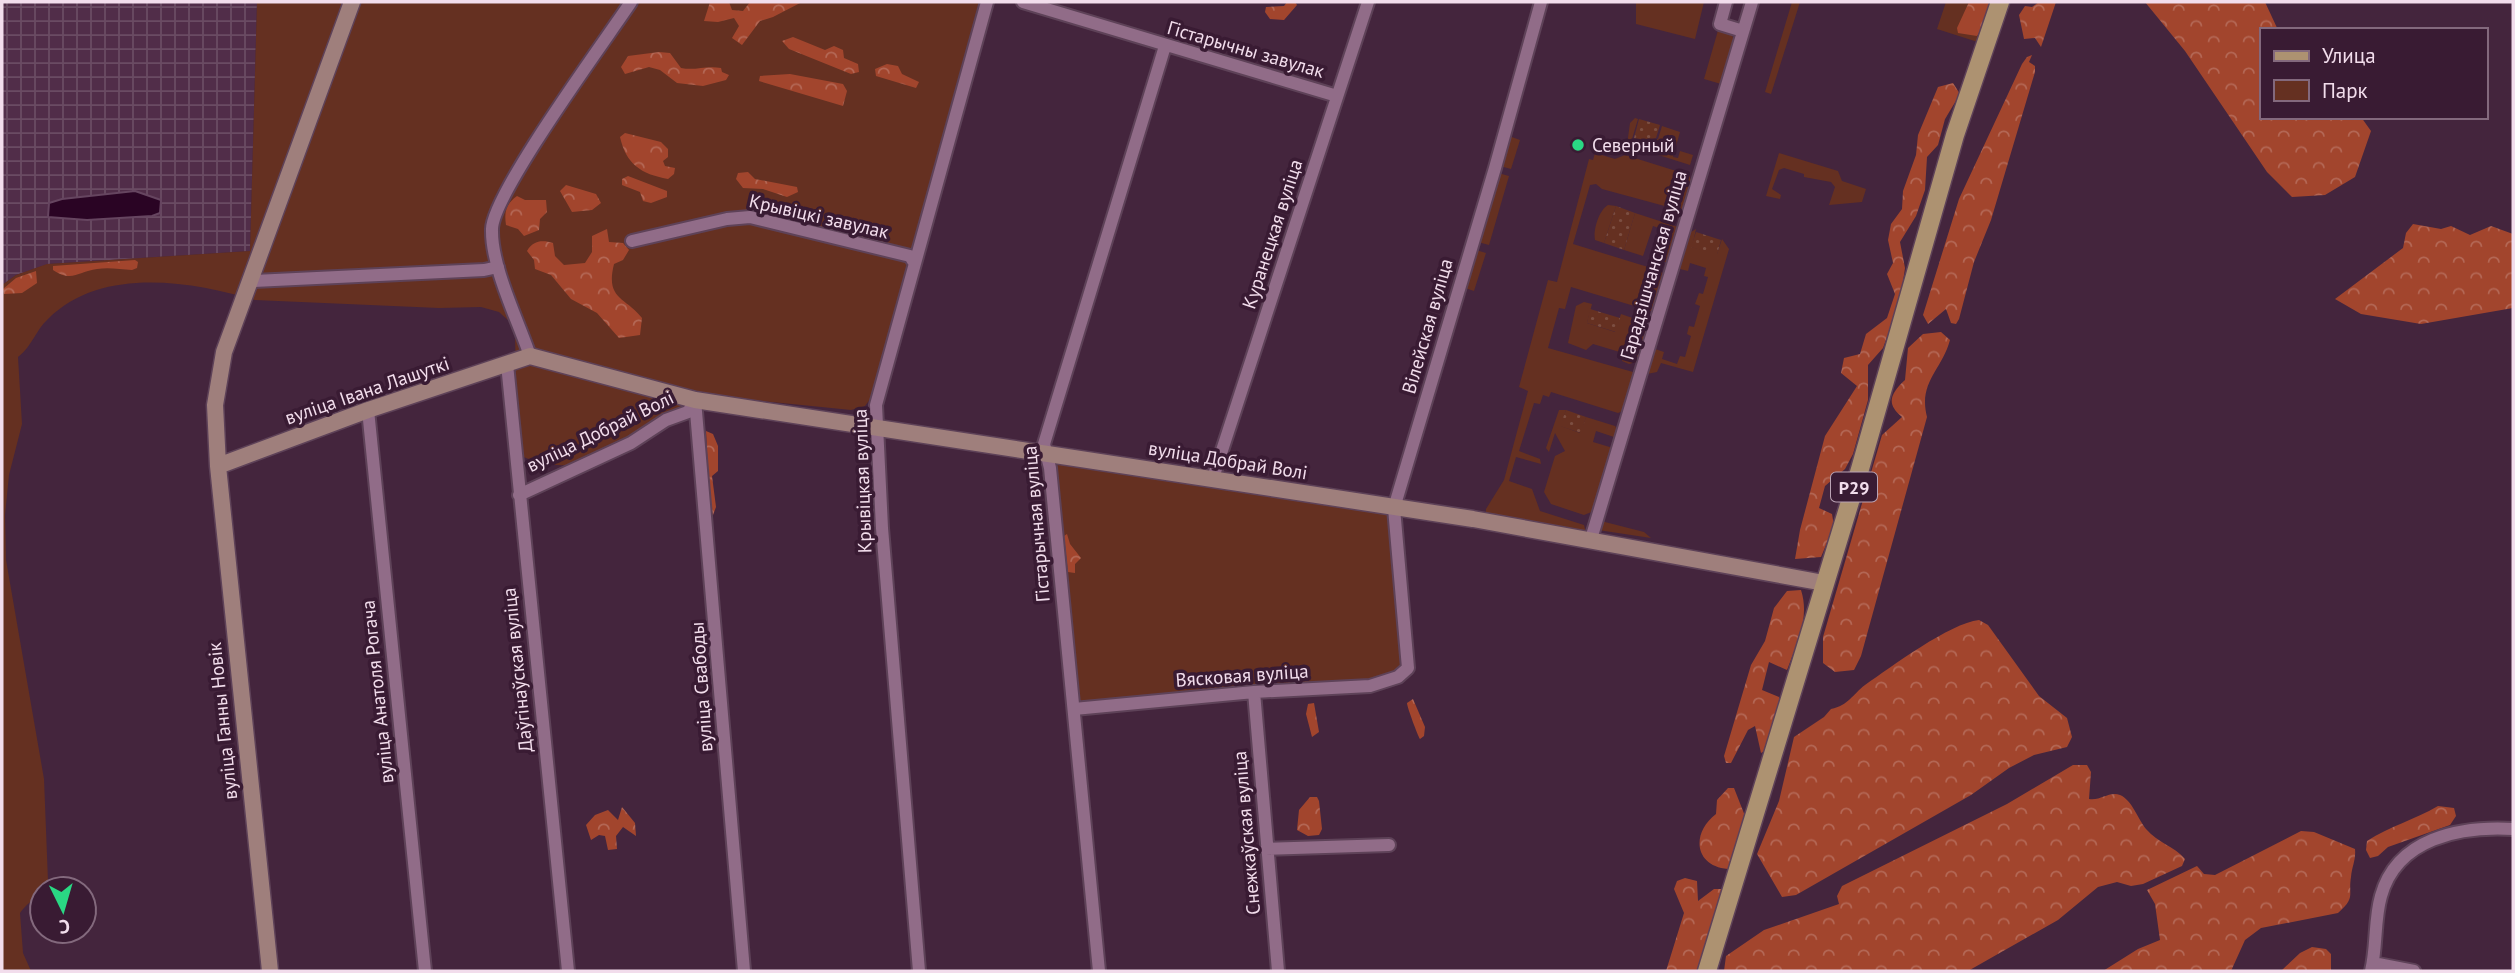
<svg xmlns="http://www.w3.org/2000/svg" width="2515" height="973" viewBox="0 0 2515 973" font-family="'PT Sans',sans-serif">
  <style>
    .industrial { fill: url(#industrial-grid) }
    .green { fill: #653021 }
    .forest { fill: url(#forest-crowns) }
    .park { fill: url(#park-dots) }
    .water { fill: #2a0424; stroke: #664560; stroke-width: 2 }
    .lines { fill: none; stroke-linecap: round; stroke-linejoin: round }
    .street-casing { stroke: #5e4258; stroke-width: 16 }
    .secondary-casing { stroke: #5e4258; stroke-width: 19 }
    .primary-casing { stroke: #5e4258; stroke-width: 21 }
    .street { stroke: #916c88; stroke-width: 12 }
    .secondary { stroke: #9f7f7c; stroke-width: 16 }
    .primary { stroke: #ad9271; stroke-width: 18 }
    .poi-dot { fill: #2ad884; stroke: #391b33; stroke-width: 2.5 }
    .labels { text-anchor: middle; dominant-baseline: central; stroke-width: 7; stroke-linejoin: round; paint-order: stroke }
    .shield { fill: #391b33; stroke: #baa3b4; stroke-width: 2 }
    .shield-label { font-size: 18px; font-weight: bold; fill: #f2ddec }
    .street-label { font-size: 19px; fill: #f2ddec; stroke: #391b33 }
    .poi-label { font-size: 19px; fill: #f2ddec; stroke: #391b33; text-anchor: start }
  </style>
  <defs>
    <pattern id="industrial-grid" width="8" height="8" patternUnits="userSpaceOnUse" patternTransform="scale(1.75)"><rect width="8" height="8" fill="#512d49"/><path d="M0 4h8M4 0v8" fill="none" stroke="#6a4b63"/></pattern>
    <pattern id="forest-crowns" width="20" height="18" patternUnits="userSpaceOnUse" patternTransform="scale(1.75)"><rect width="20" height="18" fill="#a2452d"/><path d="M2 6a3 3 0 1 1 6 0M12 15a3 3 0 1 1 6 0" fill="none" stroke="#b46856"/></pattern>
    <pattern id="park-dots" width="8" height="8" patternUnits="userSpaceOnUse" patternTransform="scale(1.75)"><rect width="8" height="8" fill="#653021"/><path d="M2 2h.1M6 6h.1" fill="none" stroke="#7c4e41" stroke-width="1.8" stroke-linecap="round"/></pattern>
  </defs>
  <rect width="100%" height="100%" fill="#44253d"/>
  <path class="industrial" d="M2 2H257L250 251 48 264 16 275 2 285Z"/>
  <path class="green" d="M257 2H979L871 398 865 406 851 410 704 395 695 400 688 412C657 427 598 463 567 465 549 466 534 461 518 455L515 336 510 322 499 312 481 307 439 308 255 300C191 281 101 266 48 319 35 331 33 345 18 357L22 424 9 475 5 515 6 560 44 779 48 881C44 895 30 899 20 913L23 953 31 971H2V285L16 275 47 264 250 251Z
    M1636 2H1704L1695 39 1636 24Z
    M1792 2H1800L1771 94 1765 92Z
    M1946 2H1996L1984 44 1937 29Z
    M1719 27 1731 34 1734 39 1721 84 1704 79Z
    M1635 118 1638 119 1632 139 1647 143 1651 139H1658L1662 126 1680 132 1673 157 1678 158 1680 151 1693 155 1690 165 1627 145 1630 123Z
    M1509 136 1520 140 1511 169 1500 166Z
    M1595 153 1615 159 1625 155 1689 175 1692 184 1683 211 1602 189 1596 184 1590 185 1573 244 1661 271 1665 276 1654 309 1651 311 1571 287 1565 309 1559 308 1548 348 1633 372 1625 410 1618 413 1551 392 1549 397 1543 395 1540 404 1534 403 1519 451 1540 459 1541 464 1516 457 1509 481 1532 489 1540 511 1584 525 1586 533 1486 514V509L1504 480 1528 391 1519 387 1548 280 1557 282 1589 159 1593 160Z
    M1779 153 1838 171 1842 181 1866 189 1862 202 1829 205 1835 187 1831 182 1804 177V174L1784 168 1779 170 1772 189 1781 195 1780 199 1766 196Z
    M1498 173 1509 176 1489 245 1478 242Z
    M1608 205 1616 206 1604 243 1595 240C1593 230 1599 210 1608 205Z
    M1635 213 1678 227 1669 262H1663L1672 233 1653 226 1643 256 1624 250Z
    M1696 229 1692 247 1717 254 1722 239 1729 249 1693 372 1661 363 1657 372 1647 374 1655 349 1664 352 1662 359 1677 364 1680 356 1685 357 1691 336 1687 334 1689 326 1694 327 1700 306 1695 304 1699 293 1703 294 1708 277 1704 276 1706 268 1690 263 1688 271 1680 269 1691 232Z
    M1476 250 1486 253 1474 291 1465 288Z
    M1584 302 1592 304 1587 323 1615 332 1621 314 1644 322 1646 332 1636 362 1629 364 1622 361 1623 353 1593 344 1586 350 1568 343 1576 306Z
    M1559 410H1566L1561 426 1580 433 1586 417 1615 426 1618 431 1617 438 1596 431 1593 442 1613 448 1594 511 1584 515 1551 504 1544 492 1555 456 1565 451 1555 433 1549 452 1546 448Z
    M1046 455 1394 508 1408 657 1391 680 1074 709Z
    M1601 521 1644 532 1651 538 1598 530Z"/>
  <path class="forest" d="M710 2H729L732 10 743 11 750 2H802L773 17 760 21 742 45 732 38 739 26 734 18 718 22 704 21Z
    M1287 2H1295L1297 5 1284 20 1270 19 1265 12 1266 7 1284 6Z
    M1969 2H1991L1986 21 1977 36 1958 33 1957 28Z
    M2039 2H2056L2041 47 2035 38 2024 39 2019 15 2025 6 2032 7Z
    M2145 2H2265L2278 30H2261V117H2361L2371 131 2355 177 2325 195 2292 197 2267 172 2185 51Z
    M793 37 825 50 834 46 843 50 844 58 858 64 859 72 851 74 789 49 782 41Z
    M659 52 670 53 681 68C696 71 706 65 721 68L722 72 729 75 726 80 703 86 677 83 660 70 649 67 625 74 621 67 628 56Z
    M2032 55 2029 62 2035 66V72L1991 220 1974 262 1959 319 1956 324 1951 323 1946 309 1928 324 1923 315 1959 199 2022 64 2027 57Z
    M887 64 898 66 902 74 919 82 916 88 876 76 875 69Z
    M790 74 843 84 847 91 843 106 759 81 760 76Z
    M1953 83 1960 94 1945 119 1938 145 1927 157 1925 190 1916 216 1900 242 1905 268 1900 302 1883 348 1868 365V400L1853 454 1845 469 1825 486 1819 508 1832 514 1834 526 1821 557 1795 559 1800 530 1825 436 1857 386 1841 373 1844 358 1860 354 1866 334 1887 318 1895 294 1887 274 1893 263 1888 240 1891 224 1902 209 1903 191 1916 155 1918 135 1938 87Z
    M625 133 661 142 668 149V157L663 161 665 166 675 168 674 174 668 179C641 174 626 164 620 137Z
    M748 172 755 179 797 187 798 192 787 197 763 189 743 188 736 179 738 173Z
    M628 176 667 191V197L651 203 643 201 640 192 622 185V179Z
    M566 185 596 194 601 203 592 210 572 212 560 191Z
    M517 196 525 200H546L547 212 540 219 539 230 524 236 518 229 506 225C504 212 506 204 517 196Z
    M2413 224 2441 229 2451 226 2470 235 2491 226 2513 234V308L2421 324 2361 314 2335 299 2403 248 2406 233Z
    M607 229 609 242 623 243 629 250 623 260 614 264C605 300 626 297 642 318L640 335 619 338 597 313 571 299 551 275 535 269 534 260 527 251C533 240 543 240 553 243L555 256 564 265 585 263 592 252V236Z
    M135 260 138 262 137 268 132 270C121 269 107 267 97 269 79 271 72 283 53 270V266Z
    M36 271 37 283 22 293 4 294 3 289 16 278Z
    M1941 332 1950 340C1942 370 1918 382 1927 417L1861 656 1854 670 1835 672 1823 663V637L1882 435 1902 417C1886 404 1890 394 1905 380L1908 348 1923 334Z
    M706 431 713 434 718 446V471L712 476 716 507 713 515 710 514Z
    M1067 534 1070 544 1081 558 1075 564V573L1068 572 1064 536Z
    M1801 590C1810 618 1797 643 1787 670L1769 662 1762 690 1779 697V712L1766 750 1761 753 1755 726 1748 730 1731 763H1726L1724 756 1751 665 1765 641 1774 608 1787 591Z
    M1979 620 1988 625 2039 696 2067 718 2072 737 2067 747 2034 755 2009 768 1971 795 1796 895 1782 897 1757 854 1779 801 1794 737 1824 717 1831 709C1849 705 1852 695 1865 685 1891 667 1950 623 1979 620Z
    M1413 699 1425 727 1424 736 1420 739C1418 736 1407 707 1407 703Z
    M1314 703 1319 732 1312 737 1306 714 1308 704Z
    M2073 765H2087L2091 772 2089 799C2101 801 2109 791 2120 795 2132 800 2138 819 2146 829 2158 843 2174 846 2185 859L2182 866 2143 884 2131 886 2117 882 2098 887 2058 920 1968 971H1724L1726 956 1764 930 1839 904 1837 896 1842 886 2007 804Z
    M1728 788H1734L1745 816 1732 865 1728 869C1694 866 1691 833 1716 814L1717 800Z
    M1310 797H1317L1319 801 1322 829 1319 835 1308 836 1297 830 1299 810Z
    M2438 806 2454 808 2456 816 2450 825 2388 847 2378 856 2370 858 2366 850 2367 841C2390 826 2414 820 2438 806Z
    M622 807 635 823 636 836 623 827 616 836 617 849 608 850 605 836 599 835 591 840 586 825 595 815 608 810 618 820Z
    M2301 831 2314 832 2355 849C2356 860 2352 866 2351 877 2348 896 2356 897 2338 913L2261 928 2245 940 2231 971H2103L2138 949 2160 940 2155 904 2147 890 2197 866 2204 874 2215 875Z
    M1685 878 1697 881 1698 901 1714 889H1721L1723 896 1699 971H1666L1684 913 1674 889 1677 881Z
    M2312 947 2326 949 2331 954V971H2281L2300 953Z"/>
  <path class="park" d="M1639 119 1660 125 1656 138 1646 142 1634 138Z
    M1616 206 1635 213 1624 250 1604 243Z
    M1696 232 1721 240 1717 255 1691 247Z
    M1590 309 1620 318 1616 332 1587 323Z
    M1566 410 1586 417 1581 433 1560 426Z"/>
  <path class="water" d="M135 191 161 200 160 213 152 216 87 220 48 217 49 203 62 199Z"/>
  <g class="lines">
    <g class="street-casing">
      <path id="street" d="M1023 2 1337 96
        M1726 2 1720 24 1743 31
        M632 241 727 219 750 217 910 256 913 261
        M252 281 484 270 498 267
        M530 356C518 320 491 267 492 229 493 193 605 41 631 2
        M507 364 568 971
        M695 400 744 971
        M368 410 425 971
        M1213 478 1368 2
        M519 495 631 443 666 420 688 412 695 401
        M1591 539 1752 2
        M1254 692 1278 971
        M1074 709 1254 692 1370 686 1398 677 1408 668 1394 508 1495 168 1541 2
        M1266 849 1389 845
        M2373 963 2414 971
        M919 971 882 528 876 405 987 2
        M1099 971 1050 468 1044 444 1165 46
        M2371 971C2377 947 2374 920 2381 896 2397 838 2460 826 2513 829"/>
    </g>
    <g class="secondary-casing">
      <path id="secondary" d="M218 466 368 410 530 356 695 400 1473 519 1824 583
        M270 971 218 466 215 405 224 352 352 2"/>
    </g>
    <g class="primary-casing">
      <path id="primary" d="M1707 971 1860 469 1955 135 2000 2"/>
    </g>
    <use href="#street" class="street"/>
    <use href="#secondary" class="secondary"/>
    <use href="#primary" class="primary"/>
  </g>
  <circle class="poi-dot" cx="1578" cy="145" r="7"/>
  <g class="labels">
    <rect class="shield" x="1831" y="472.5" width="46" height="29" rx="5"/>
    <g class="shield-label">
      <text x="1854" y="487">Р29</text>
    </g>
    <g class="street-label">
      <text transform="translate(1246 49) rotate(16)">Гістарычны завулак</text>
      <text transform="translate(819 216) rotate(13)">Крывіцкі завулак</text>
      <text transform="translate(1272 234) rotate(-72)">Куранецкая вуліца</text>
      <text transform="translate(1653 265) rotate(-74)">Гарадзішчанская вуліца</text>
      <text transform="translate(1427 326) rotate(-74)">Вілейская вуліца</text>
      <text transform="translate(367 390) rotate(-19)">вуліца Івана Лашуткі</text>
      <text transform="translate(600 431) rotate(-26)">вуліца Добрай Волі</text>
      <text transform="translate(1228 460) rotate(9)">вуліца Добрай Волі</text>
      <text transform="translate(862 481) rotate(-92)">Крывіцкая вуліца</text>
      <text transform="translate(1036 524) rotate(-95)">Гістарычная вуліца</text>
      <text transform="translate(517 670) rotate(-96)">Даўгінаўская вуліца</text>
      <text transform="translate(1242 675) rotate(-4)">Вясковая вуліца</text>
      <text transform="translate(701 687) rotate(-94)">вуліца Свабоды</text>
      <text transform="translate(377 692) rotate(-96)">вуліца Анатоля Рогача</text>
      <text transform="translate(222 721) rotate(-96)">вуліца Ганны Новік</text>
      <text transform="translate(1246 833) rotate(-95)">Снежкаўская вуліца</text>
    </g>
    <g class="poi-label">
      <text x="1592" y="145">Северный</text>
    </g>
  </g>
  <rect width="2515" height="973" fill="none" stroke="#f2ddec" stroke-width="7"/>
  <rect x="2260" y="28" width="228" height="91" fill="#391b33" stroke="#83697d" stroke-width="2"/>
  <rect x="2274" y="51" width="35" height="10" fill="#ad9271" stroke="#83697d" stroke-width="2"/>
  <text x="2322" y="63" font-size="21" fill="#f2ddec">Улица</text>
  <rect x="2274" y="80" width="35" height="21" fill="#653021" stroke="#83697d" stroke-width="2"/>
  <text x="2322" y="98" font-size="21" fill="#f2ddec">Парк</text>
  <g transform="translate(63 910) rotate(175)"><circle r="33" fill="#391b33" stroke="#83697d" stroke-width="2"/>
  <path d="M0-5L12 26L0 18L-12 26Z" fill="#2ad884"/>
  <text y="-10" font-size="19" font-weight="bold" text-anchor="middle" fill="#f2ddec">С</text>
  </g>
</svg>
